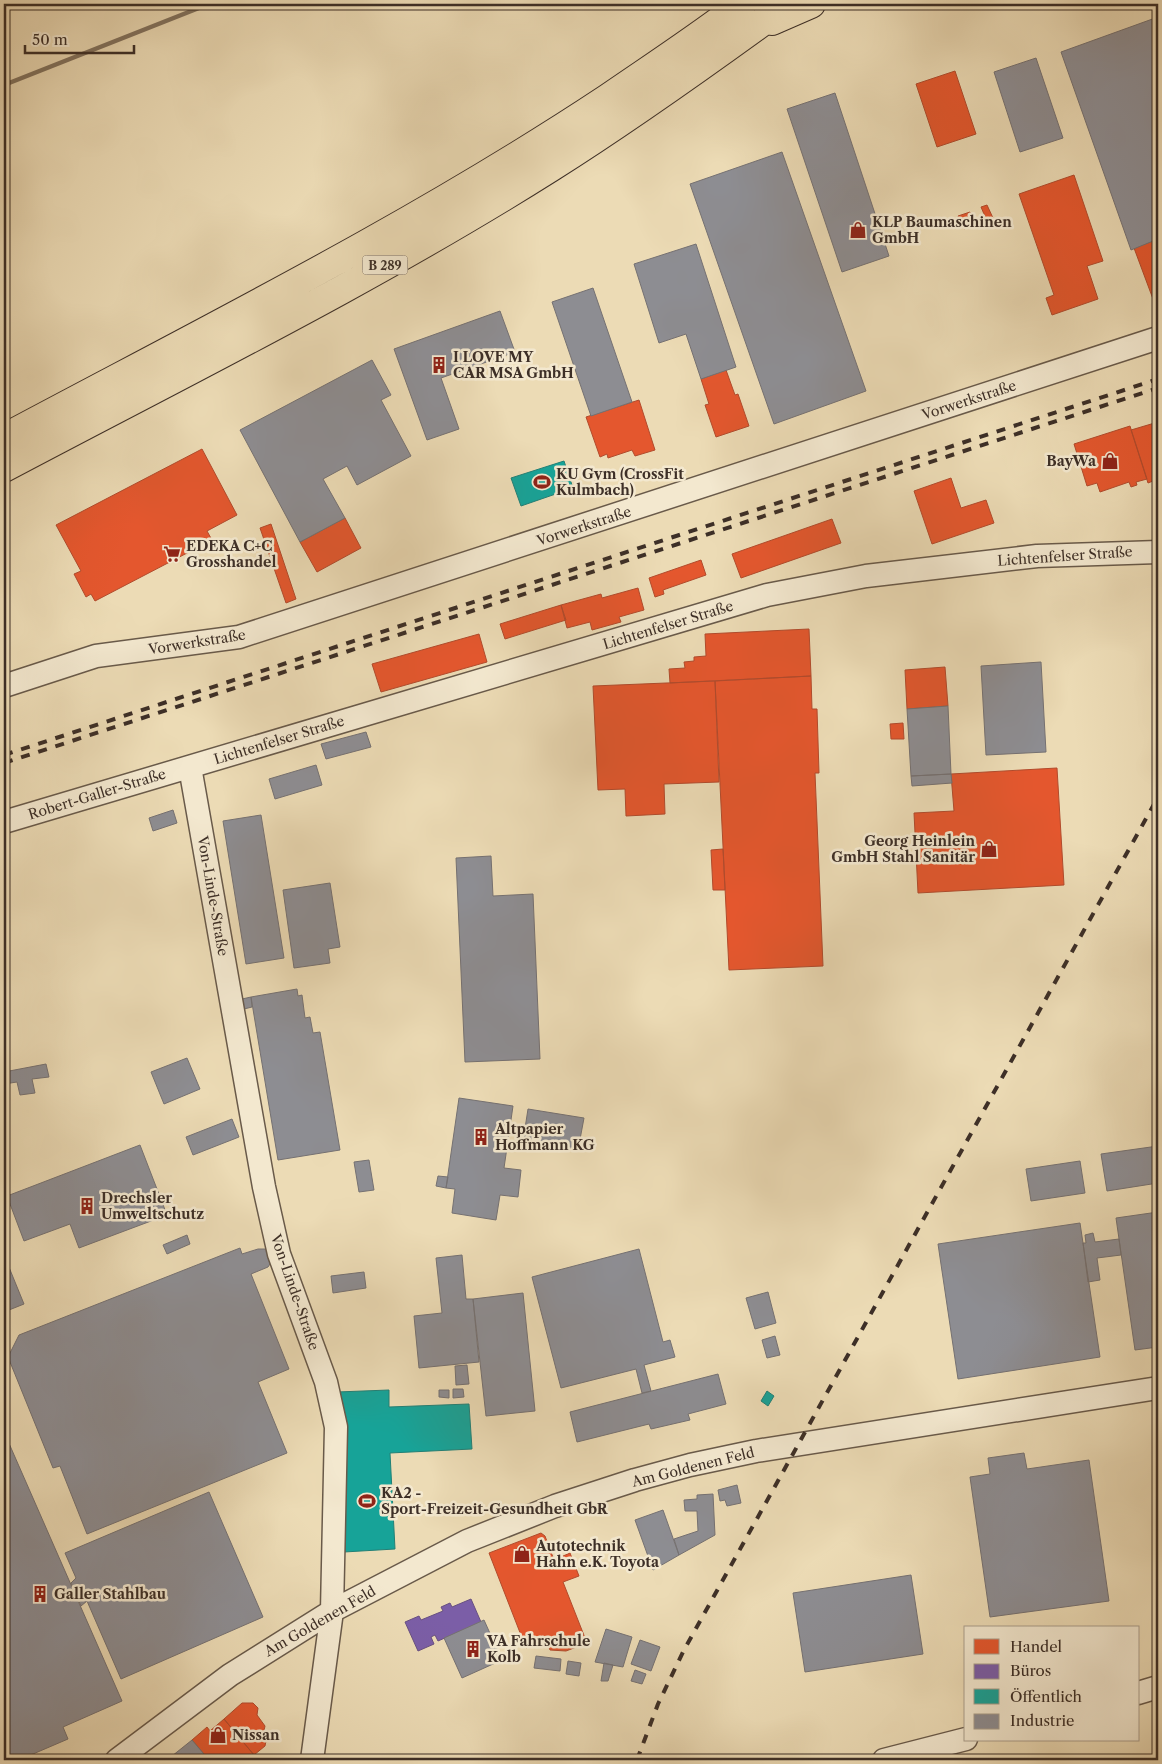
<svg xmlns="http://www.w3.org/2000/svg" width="1162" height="1764" viewBox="0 0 1162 1764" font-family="'Libre Caslon Text',serif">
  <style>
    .shops { fill: #e4572e; stroke: #b24b2c }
    .offices { fill: #7b5ea7; stroke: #685081 }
    .public { fill: #17a398; stroke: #228076 }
    .industry { fill: #8d8d92; stroke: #757172 }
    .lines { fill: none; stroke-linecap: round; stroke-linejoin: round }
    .stream { stroke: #82735f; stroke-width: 4.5 }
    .minor-casing { stroke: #695a4a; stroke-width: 25 }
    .highway-casing { stroke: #3d2f27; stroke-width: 30 }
    .minor { stroke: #f3e8cf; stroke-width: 22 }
    .highway { stroke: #ecdbb5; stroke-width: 28 }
    .rail { stroke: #3d2f27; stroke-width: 4; stroke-dasharray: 9 9; stroke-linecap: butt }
    .labels { text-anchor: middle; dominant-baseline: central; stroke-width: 5; stroke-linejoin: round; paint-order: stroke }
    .shield { fill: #f3e8cf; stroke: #746659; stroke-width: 1 }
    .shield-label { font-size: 12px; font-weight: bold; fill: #3d2f27 }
    .poi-label { font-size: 14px; font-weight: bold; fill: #3d2f27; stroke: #f3e8cf; text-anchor: start }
    .street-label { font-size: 14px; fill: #3d2f27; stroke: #f3e8cf }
  </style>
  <rect width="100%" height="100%" fill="#ecdbb5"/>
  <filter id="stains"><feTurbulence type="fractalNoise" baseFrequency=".004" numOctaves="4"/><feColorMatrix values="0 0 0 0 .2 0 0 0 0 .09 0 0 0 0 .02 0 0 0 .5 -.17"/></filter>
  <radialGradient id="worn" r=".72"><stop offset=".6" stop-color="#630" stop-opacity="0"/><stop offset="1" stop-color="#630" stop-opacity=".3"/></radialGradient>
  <path class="shops" d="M955 71 976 134 937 147 916 84Z
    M1074 175 1103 261 1087 266 1098 299 1052 315 1046 298 1054 295 1019 194Z
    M987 205 993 218 987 221 981 207Z
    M970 212 975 225 964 229 958 216Z
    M1158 239V297L1153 299 1134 248Z
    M726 370 735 395 738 394 749 426 716 437 705 405 709 404 701 379Z
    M639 400 655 450 635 456 632 450 608 458 607 454 600 457 586 417Z
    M1158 422V479L1148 483 1131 430Z
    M1130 426 1147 479 1136 482 1137 485 1131 487 1129 482 1100 492 1097 483 1087 486 1074 444Z
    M202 449 237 515 207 531 212 540 95 601 91 594 86 597 74 574 81 571 56 525Z
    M951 478 961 508 986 500 994 523 932 544 914 491Z
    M345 518 361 548 317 572 300 542Z
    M832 519 841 543 741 578 732 554Z
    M271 524 296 599 286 603 260 528Z
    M701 560 706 575 663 590 664 594 655 597 649 578Z
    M638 588 644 610 619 617 621 622 592 630 590 622 567 628 561 605 601 594 602 598Z
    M561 605 566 620 505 639 500 624Z
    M809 629 811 676 670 683 669 669 685 668 684 662 694 661V657L706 656 705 634Z
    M479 634 487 662 381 692 372 664Z
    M945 667 948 706 907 709 905 670Z
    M811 676 812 709H817L819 773H815L823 966 729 970 715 681Z
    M715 681 719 782 664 784 665 814 626 816 625 789 598 790 593 686Z
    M903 723 904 739H891L890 724Z
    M1057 768 1064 885 918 893 914 813 954 811 951 774Z
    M723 849 725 890H713L711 850Z
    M541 1533 545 1536 554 1560 570 1553 579 1576 563 1582 587 1643 566 1651 550 1650 548 1645 541 1647 539 1643 526 1648 489 1553Z
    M242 1703H253L258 1708 257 1715 265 1726 263 1735 267 1736 265 1746 254 1755 224 1719Z
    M224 1719 254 1755 248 1760H209L192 1740 207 1727 210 1731Z"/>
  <path class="offices" d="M471 1599 481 1622 438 1641 435 1635 431 1637 434 1644 418 1651 405 1622 419 1616 421 1620 443 1611 441 1607 450 1603 452 1607Z"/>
  <path class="public" d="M564 461 573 488 521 506 511 478Z
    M389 1390V1407L469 1404 472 1449 390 1453 395 1549 344 1552 337 1392Z
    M767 1391 774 1396 768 1406 761 1401Z"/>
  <path class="industry" d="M1158 17V239L1131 250 1061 52Z
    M1036 58 1063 138 1020 152 994 72Z
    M835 93 889 256 842 272 787 109Z
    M782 152 866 391 774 424 690 184Z
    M696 244 736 367 701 379 686 334 659 343 634 264Z
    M593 288 632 402 591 416 552 302Z
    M500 311 515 352 441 378 459 429 427 440 394 349Z
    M372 360 391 395 381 400 411 456 357 485 347 466 323 479 345 518 300 542 240 430Z
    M1041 662 1046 752 986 755 981 666Z
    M948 706 951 774 911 776 907 709Z
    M366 732 371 747 326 759 321 744Z
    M316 765 322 785 275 799 269 779Z
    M951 774 952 783 912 786 911 776Z
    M173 810 177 823 153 831 149 818Z
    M261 815 284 958 246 964 223 821Z
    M491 856 493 896 533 894 540 1059 465 1062 456 858Z
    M330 883 340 947 328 949 330 963 294 968 283 890Z
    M297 989 298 996 302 995 305 1018 310 1017 313 1033 320 1032 340 1150 278 1160 251 997Z
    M251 997 252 1007 244 1009 242 999Z
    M187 1058 200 1089 164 1104 151 1072Z
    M46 1064 49 1077 32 1079 35 1093 20 1095 17 1082 4 1084V1072Z
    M459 1098 513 1106 504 1168 521 1170 518 1197 500 1195 496 1220 452 1213 455 1189 446 1188Z
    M528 1109 584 1118 578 1150 523 1141Z
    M232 1119 239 1137 193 1155 186 1137Z
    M140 1145 167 1215 79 1248 70 1224 24 1241 7 1196Z
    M1158 1146V1183L1107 1191 1101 1154Z
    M369 1160 374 1190 359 1192 354 1162Z
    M1080 1161 1085 1193 1031 1201 1026 1169Z
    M438 1176 448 1177 446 1188 436 1186Z
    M1158 1212V1347L1135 1350 1116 1218Z
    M1080 1223 1100 1357 958 1379 938 1244Z
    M1093 1233 1095 1242 1119 1239 1121 1255 1097 1258 1100 1280 1088 1282 1083 1243H1086L1085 1235Z
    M187 1235 190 1244 167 1254 163 1245Z
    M240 1248 242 1254 258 1249H265L268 1250 272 1261 268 1267 251 1274 289 1369 258 1382 287 1453 87 1534 60 1466 53 1468 8 1357 19 1335Z
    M639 1249 663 1342 670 1340 675 1357 644 1365 651 1391 642 1393 636 1369 561 1388 532 1277Z
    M4 1255 24 1304 4 1312Z
    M462 1255 466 1299H473L479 1362 419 1368 414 1316 442 1313 436 1258Z
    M364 1272 366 1288 333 1293 331 1276Z
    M768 1292 776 1323 755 1329 746 1298Z
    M523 1293 535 1411 486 1416 473 1299Z
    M775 1336 780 1355 767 1358 762 1340Z
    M467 1365 469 1384 456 1385 455 1366Z
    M718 1374 726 1404 688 1414 690 1420 651 1429 649 1424 577 1442 570 1412Z
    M453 1389H463L464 1397 453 1398Z
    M439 1390H449V1398L439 1397Z
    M4 1432 122 1701 63 1727 68 1739 19 1760H4Z
    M1024 1453 1027 1469 1089 1460 1109 1601 990 1617 970 1477 990 1474 988 1458Z
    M737 1485 741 1503 727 1506 725 1500 720 1501 718 1490Z
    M209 1492 263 1617 121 1679 87 1601 81 1606 71 1583 76 1578 65 1553Z
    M713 1494 715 1535 679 1555 674 1539 698 1531 697 1511H685L684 1500 697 1499V1495Z
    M663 1510 679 1555 653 1570 635 1520Z
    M911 1575 923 1654 805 1672 793 1593Z
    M484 1620 502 1660 462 1678 444 1638Z
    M606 1629 632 1637 623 1667 595 1662Z
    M640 1640 660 1647 651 1671 631 1664Z
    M536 1656 561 1659 560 1671 534 1668Z
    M568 1661 581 1663 579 1676 566 1674Z
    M604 1663 613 1665 608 1681H601Z
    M635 1670 646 1674 642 1684 631 1681Z
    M192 1740 209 1760H167Z
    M377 1755 423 1760H376Z"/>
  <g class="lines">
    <path class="stream" d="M4 85 209 4"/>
    <g class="minor-casing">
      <path id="minor" d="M4 686 96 656 239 637 1158 338
        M190 767 264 1187 279 1254 326 1382 336 1427 332 1611 312 1760
        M4 822 767 595 866 576 1037 556 1158 552
        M1138 1693 1158 1687
        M117 1760 230 1675 332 1611 467 1541 555 1506 635 1480 690 1465 756 1451 1158 1388
        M884 1760 966 1739"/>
    </g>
    <g class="highway-casing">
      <path id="highway" d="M772 21 811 4
        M4 438C208 329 415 226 608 98 653 67 699 37 742 4
        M4 468C187 371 374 279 550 168 631 117 709 61 787 4"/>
    </g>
    <use href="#minor" class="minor"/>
    <use href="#highway" class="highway"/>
    <path class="rail" d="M4 755 1158 379
      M4 763 1158 388
      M637 1760 658 1704 684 1650 1158 797"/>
  </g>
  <defs>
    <g id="shop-bare" transform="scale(1.35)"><path d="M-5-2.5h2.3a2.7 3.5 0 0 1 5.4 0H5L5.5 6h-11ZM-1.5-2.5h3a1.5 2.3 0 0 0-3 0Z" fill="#8f2418" stroke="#f3e8cf" stroke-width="2.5" paint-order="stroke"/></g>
    <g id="building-bare" transform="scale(1.35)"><path d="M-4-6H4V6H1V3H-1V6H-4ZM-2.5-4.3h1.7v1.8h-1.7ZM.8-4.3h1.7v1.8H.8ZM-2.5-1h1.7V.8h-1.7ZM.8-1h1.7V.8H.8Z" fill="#8f2418" stroke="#f3e8cf" stroke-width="2.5" paint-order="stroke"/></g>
    <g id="stadium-bare" transform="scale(1.35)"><path d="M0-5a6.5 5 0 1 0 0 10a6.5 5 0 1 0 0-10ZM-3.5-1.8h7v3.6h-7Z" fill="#8f2418" stroke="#f3e8cf" stroke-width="2.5" paint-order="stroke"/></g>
    <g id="supermarket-bare" transform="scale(1.35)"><path d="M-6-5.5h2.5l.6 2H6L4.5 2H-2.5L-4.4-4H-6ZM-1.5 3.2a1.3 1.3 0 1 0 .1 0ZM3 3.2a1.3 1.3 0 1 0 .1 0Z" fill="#8f2418" stroke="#f3e8cf" stroke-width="2.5" paint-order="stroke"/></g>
  </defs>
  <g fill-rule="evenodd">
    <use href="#shop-bare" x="858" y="230"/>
    <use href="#building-bare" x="439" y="365"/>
    <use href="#shop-bare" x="1110" y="461"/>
    <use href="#stadium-bare" x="542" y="482"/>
    <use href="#supermarket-bare" x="172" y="554"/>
    <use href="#shop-bare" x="989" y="849"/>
    <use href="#building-bare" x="481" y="1137"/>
    <use href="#building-bare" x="87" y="1206"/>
    <use href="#stadium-bare" x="367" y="1501"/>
    <use href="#shop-bare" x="522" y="1554"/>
    <use href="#building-bare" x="40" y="1594"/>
    <use href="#building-bare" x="473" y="1649"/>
    <use href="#shop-bare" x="218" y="1735"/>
  </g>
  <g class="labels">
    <rect class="shield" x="362.5" y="255.5" width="45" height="19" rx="4"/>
    <g class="shield-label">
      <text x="385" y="265">B 289</text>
    </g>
    <g class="poi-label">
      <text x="872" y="222">KLP Baumaschinen<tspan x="872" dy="16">GmbH</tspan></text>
      <text x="453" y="357">I LOVE MY<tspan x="453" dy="16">CAR MSA GmbH</tspan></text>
      <text x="1096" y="461" text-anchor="end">BayWa</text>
      <text x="556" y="474">KU Gym (CrossFit<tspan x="556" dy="16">Kulmbach)</tspan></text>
      <text x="186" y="546">EDEKA C+C<tspan x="186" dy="16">Grosshandel</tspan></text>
      <text x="975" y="841" text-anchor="end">Georg Heinlein<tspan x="975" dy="16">GmbH Stahl Sanitär</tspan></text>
      <text x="495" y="1129">Altpapier<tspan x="495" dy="16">Hoffmann KG</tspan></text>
      <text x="101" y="1198">Drechsler<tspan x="101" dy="16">Umweltschutz</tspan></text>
      <text x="381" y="1493">KA2 -<tspan x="381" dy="16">Sport-Freizeit-Gesundheit GbR</tspan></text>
      <text x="536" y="1546">Autotechnik<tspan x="536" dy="16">Hahn e.K. Toyota</tspan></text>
      <text x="54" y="1594">Galler Stahlbau</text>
      <text x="487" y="1641">VA Fahrschule<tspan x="487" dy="16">Kolb</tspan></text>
      <text x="232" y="1735">Nissan</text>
    </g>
    <g class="street-label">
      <text transform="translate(969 400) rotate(-18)">Vorwerkstraße</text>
      <text transform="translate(584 526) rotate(-18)">Vorwerkstraße</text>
      <text transform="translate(1065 556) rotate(-4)">Lichtenfelser Straße</text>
      <text transform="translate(668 625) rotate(-17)">Lichtenfelser Straße</text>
      <text transform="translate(197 642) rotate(-9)">Vorwerkstraße</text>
      <text transform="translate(279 740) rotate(-17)">Lichtenfelser Straße</text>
      <text transform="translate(97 794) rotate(-17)">Robert-Galler-Straße</text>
      <text transform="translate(213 896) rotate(80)">Von-Linde-Straße</text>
      <text transform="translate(295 1292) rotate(71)">Von-Linde-Straße</text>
      <text transform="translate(693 1467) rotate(-14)">Am Goldenen Feld</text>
      <text transform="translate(320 1621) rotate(-30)">Am Goldenen Feld</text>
    </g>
  </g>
  <rect width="1162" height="1764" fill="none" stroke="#ecdbb5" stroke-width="20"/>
  <rect x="5" y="5" width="1152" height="1754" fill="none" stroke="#3d2f27" stroke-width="2.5"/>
  <rect x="10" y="10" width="1142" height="1744" fill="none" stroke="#3d2f27"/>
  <rect x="964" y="1626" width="175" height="115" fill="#f3e8cf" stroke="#aa9e8c"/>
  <rect x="974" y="1639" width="25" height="15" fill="#e4572e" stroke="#aa9e8c"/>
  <text x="1010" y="1652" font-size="15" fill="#3d2f27">Handel</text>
  <rect x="974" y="1664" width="25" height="15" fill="#7b5ea7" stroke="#aa9e8c"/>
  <text x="1010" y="1676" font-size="15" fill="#3d2f27">Büros</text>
  <rect x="974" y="1689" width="25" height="15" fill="#17a398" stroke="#aa9e8c"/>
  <text x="1010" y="1702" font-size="15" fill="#3d2f27">Öffentlich</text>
  <rect x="974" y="1714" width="25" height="15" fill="#8d8d92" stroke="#aa9e8c"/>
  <text x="1010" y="1726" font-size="15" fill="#3d2f27">Industrie</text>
  <path d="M25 45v8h109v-8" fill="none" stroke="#3d2f27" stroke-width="2.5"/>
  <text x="32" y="45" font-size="15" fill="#3d2f27" stroke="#f3e8cf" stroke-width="4" paint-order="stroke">50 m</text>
  <rect width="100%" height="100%" filter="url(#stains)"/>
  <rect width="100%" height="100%" fill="url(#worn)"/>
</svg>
